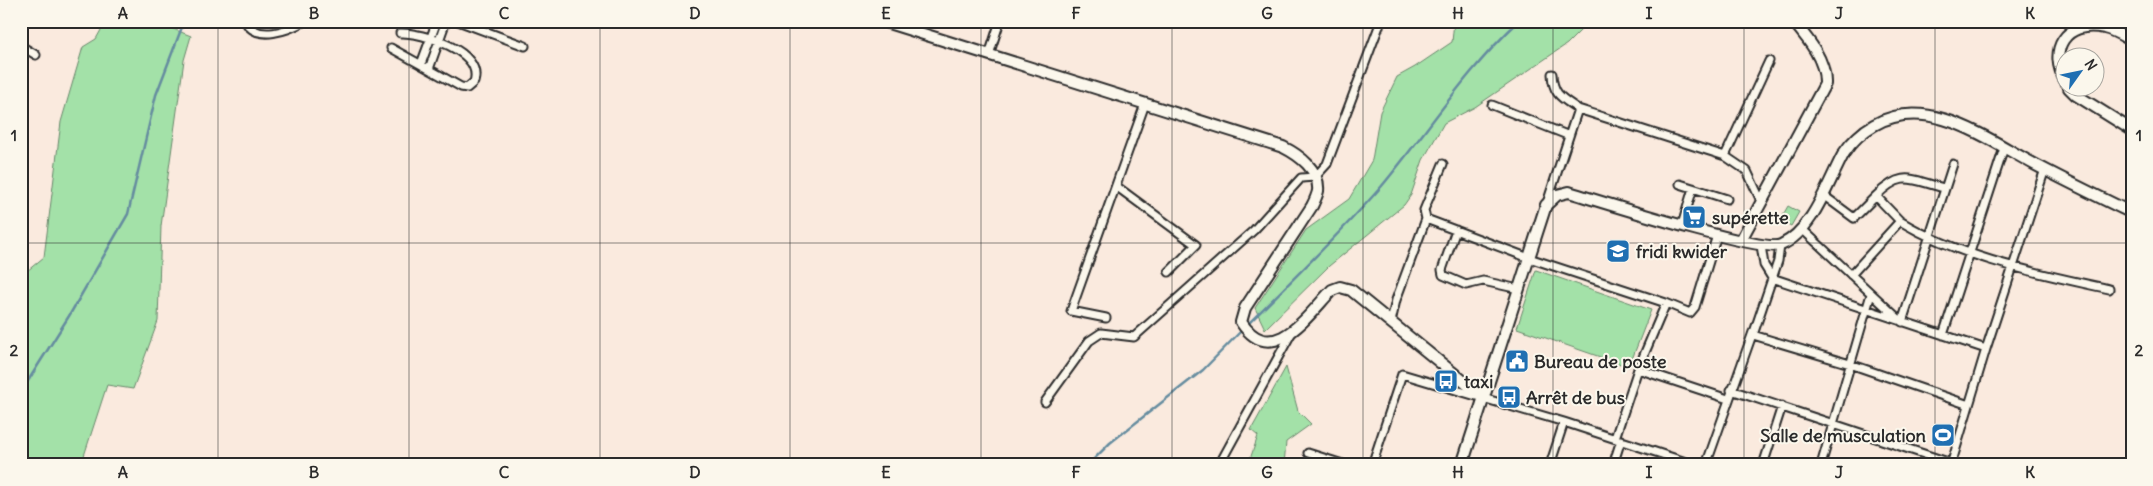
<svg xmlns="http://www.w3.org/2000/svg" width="2153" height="486" viewBox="0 0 2153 486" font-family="Delius,sans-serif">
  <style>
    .green { fill: #a3e1a8; stroke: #67866a }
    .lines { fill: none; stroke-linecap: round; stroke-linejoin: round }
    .stream { stroke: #658c9f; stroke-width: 2.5 }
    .street-casing { stroke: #2b2b2b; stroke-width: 11 }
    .secondary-casing { stroke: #2b2b2b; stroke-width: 14 }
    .street { stroke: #fbf7ec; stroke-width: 7 }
    .secondary { stroke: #fbf7ec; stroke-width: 10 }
    .grid { fill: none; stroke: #2b2b2b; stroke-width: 1; stroke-opacity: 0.55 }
    .labels { text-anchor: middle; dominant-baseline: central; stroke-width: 4; stroke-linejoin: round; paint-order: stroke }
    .poi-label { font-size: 18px; font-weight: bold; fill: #2b2b2b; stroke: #fbf7ec; text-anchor: start }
    .neatline { fill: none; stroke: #2b2b2b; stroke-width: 2 }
    .grid-label { font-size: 16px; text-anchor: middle; font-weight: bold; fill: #2b2b2b }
  </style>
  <rect width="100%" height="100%" fill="#faeade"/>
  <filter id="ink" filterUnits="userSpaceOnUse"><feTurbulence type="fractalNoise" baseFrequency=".02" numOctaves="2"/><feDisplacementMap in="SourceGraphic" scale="10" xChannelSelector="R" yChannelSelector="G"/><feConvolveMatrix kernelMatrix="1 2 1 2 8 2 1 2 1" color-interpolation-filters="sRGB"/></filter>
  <g filter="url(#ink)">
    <path class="green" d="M106 21H153L191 36 184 60 161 226 158 321 133 389 107 385 81 465H21V276L44 257 61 122 83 47 96 39Z
      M1454 21H1590L1567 44 1475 107 1444 123 1423 160 1411 195 1404 205 1329 266 1265 329 1255 308 1306 230 1349 199 1372 160 1380 112 1397 77 1415 67 1452 42Z
      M1788 206 1799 212 1791 226 1780 220Z
      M1536 270 1651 310 1629 367 1517 328Z
      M1286 367 1298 411 1311 424 1286 442 1284 465H1248L1258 436 1251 430Z"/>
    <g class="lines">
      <path class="stream" d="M1247 325C1292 280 1339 235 1381 187 1427 132 1466 70 1519 21
        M21 392 69 316 128 214 156 95 182 27 187 21
        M1088 465 1110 443 1203 370 1243 329"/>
      <g class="street-casing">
        <path id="street" d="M245 21C257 43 289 30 305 21
          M458 21 525 46
          M21 46 36 55
          M391 48 461 87 467 88 474 82C484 51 422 32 400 33
          M989 55 1000 21
          M421 64 437 21
          M429 69 446 21
          M1552 74C1553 95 1562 98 1578 109L1725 156
          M1492 105 1567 135
          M1680 184 1727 199
          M1116 186 1196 245 1169 272
          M1823 195 1854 218 1876 196 1900 221 1851 275
          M1876 196C1903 169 1911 180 1944 188
          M1761 201 1747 171 1725 156 1769 61
          M1547 203 1578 109
          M1426 219 1424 210 1443 164
          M1900 221C1963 259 2037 273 2109 289
          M1682 225 1693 188
          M1802 229 1902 322 1953 164
          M1456 230 1442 270 1443 275 1466 285 1483 281 1519 289
          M1761 245 1764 265 1772 278 1986 349
          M1780 245 1778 261 1753 335 1850 364 1969 405
          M1106 318 1071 311 1145 104
          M1391 322 1396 300 1426 219 1529 258 1666 303
          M1943 335 2004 148
          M1638 369 1728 399
          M1731 390 1954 464
          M1045 402 1089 341 1101 333 1134 337 1254 230 1301 178 1315 177 1327 164 1381 21
          M1564 422 1695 465
          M1615 438 1638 369 1666 303 1690 313 1695 307 1717 235
          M1308 453 1346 465
          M1219 465 1292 332
          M1372 465 1402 374 1564 422 1550 465
          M1613 465 1621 440
          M1706 465 1753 332
          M1763 465 1782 406
          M1821 465 1871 294
          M1951 465 1986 349 2045 169"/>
      </g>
      <g class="secondary-casing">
        <path id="secondary" d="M882 21 1283 147C1299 155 1320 170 1318 191 1317 196 1314 202 1312 206L1245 308 1241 322C1272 369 1308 315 1332 290L1340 287 1351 290 1484 398
          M2066 82C2047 51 2065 19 2104 28 2114 30 2123 36 2132 41
          M2069 88 2076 95 2132 130
          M1741 240 1825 84C1826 60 1808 39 1793 21
          M1462 465 1546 205 1557 195 1569 192C1599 201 1762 253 1781 245 1813 231 1828 182 1844 153 1851 142 1863 131 1874 125 1928 94 1987 139 2034 164 2066 181 2099 197 2132 213"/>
      </g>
      <use href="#street" class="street"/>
      <use href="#secondary" class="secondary"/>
    </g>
  </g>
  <path class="grid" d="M218 21V465M409 21V465M600 21V465M790 21V465M981 21V465M1172 21V465M1363 21V465M1553 21V465M1744 21V465M1935 21V465M21 243H2132"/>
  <defs>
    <g id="supermarket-square" transform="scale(1.25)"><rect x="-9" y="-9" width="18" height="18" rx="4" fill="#1f6fb2" stroke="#fbf7ec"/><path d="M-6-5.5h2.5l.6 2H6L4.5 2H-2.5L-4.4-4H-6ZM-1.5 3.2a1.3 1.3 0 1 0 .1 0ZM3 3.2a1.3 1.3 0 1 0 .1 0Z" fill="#fff"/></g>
    <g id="school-square" transform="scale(1.25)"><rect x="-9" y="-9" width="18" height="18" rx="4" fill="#1f6fb2" stroke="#fbf7ec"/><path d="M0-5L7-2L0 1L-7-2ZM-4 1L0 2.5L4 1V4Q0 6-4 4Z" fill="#fff"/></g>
    <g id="civic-square" transform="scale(1.25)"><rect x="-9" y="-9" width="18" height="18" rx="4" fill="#1f6fb2" stroke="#fbf7ec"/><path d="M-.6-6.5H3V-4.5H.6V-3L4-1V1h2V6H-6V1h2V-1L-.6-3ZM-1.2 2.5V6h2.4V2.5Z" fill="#fff"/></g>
    <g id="bus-square" transform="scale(1.25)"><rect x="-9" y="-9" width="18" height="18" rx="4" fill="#1f6fb2" stroke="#fbf7ec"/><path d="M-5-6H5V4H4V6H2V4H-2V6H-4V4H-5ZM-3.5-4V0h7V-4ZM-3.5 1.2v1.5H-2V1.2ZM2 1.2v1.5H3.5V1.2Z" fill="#fff"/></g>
    <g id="stadium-square" transform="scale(1.25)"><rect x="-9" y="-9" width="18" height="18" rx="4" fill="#1f6fb2" stroke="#fbf7ec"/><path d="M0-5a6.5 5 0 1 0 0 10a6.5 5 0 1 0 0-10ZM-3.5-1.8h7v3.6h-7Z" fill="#fff"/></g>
  </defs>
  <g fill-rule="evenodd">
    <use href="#supermarket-square" x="1694" y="217"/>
    <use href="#school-square" x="1618" y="251"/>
    <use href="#civic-square" x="1517" y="361"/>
    <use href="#bus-square" x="1446" y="381"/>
    <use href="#bus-square" x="1509" y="397"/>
    <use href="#stadium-square" x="1943" y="435"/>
  </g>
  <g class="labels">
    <g class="poi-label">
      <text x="1712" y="217">supérette</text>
      <text x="1636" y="251">fridi kwider</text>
      <text x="1534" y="361">Bureau de poste</text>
      <text x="1464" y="381">taxi</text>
      <text x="1526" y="397">Arrêt de bus</text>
      <text x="1926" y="435" text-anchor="end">Salle de musculation</text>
    </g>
  </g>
  <rect width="2153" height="486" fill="none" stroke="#fbf7ec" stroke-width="55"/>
  <g transform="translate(2080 72) rotate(57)"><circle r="24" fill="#fbf7ec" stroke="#a8a59f"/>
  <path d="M0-4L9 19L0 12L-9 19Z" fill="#1f6fb2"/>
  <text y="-8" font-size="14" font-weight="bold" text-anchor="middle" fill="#2b2b2b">N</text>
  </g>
  <rect x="28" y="28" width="2098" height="430" class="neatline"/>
  <g class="grid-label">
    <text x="123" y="19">A</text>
    <text x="314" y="19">B</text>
    <text x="504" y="19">C</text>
    <text x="695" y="19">D</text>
    <text x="886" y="19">E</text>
    <text x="1076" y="19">F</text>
    <text x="1267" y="19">G</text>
    <text x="1458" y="19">H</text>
    <text x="1649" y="19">I</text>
    <text x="1839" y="19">J</text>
    <text x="2030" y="19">K</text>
    <text x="14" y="141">1</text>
    <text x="2139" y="141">1</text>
    <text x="14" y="356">2</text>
    <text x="2139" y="356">2</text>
    <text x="123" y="478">A</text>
    <text x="314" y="478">B</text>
    <text x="504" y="478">C</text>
    <text x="695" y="478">D</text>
    <text x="886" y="478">E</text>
    <text x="1076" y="478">F</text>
    <text x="1267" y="478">G</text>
    <text x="1458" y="478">H</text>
    <text x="1649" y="478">I</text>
    <text x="1839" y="478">J</text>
    <text x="2030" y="478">K</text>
  </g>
</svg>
